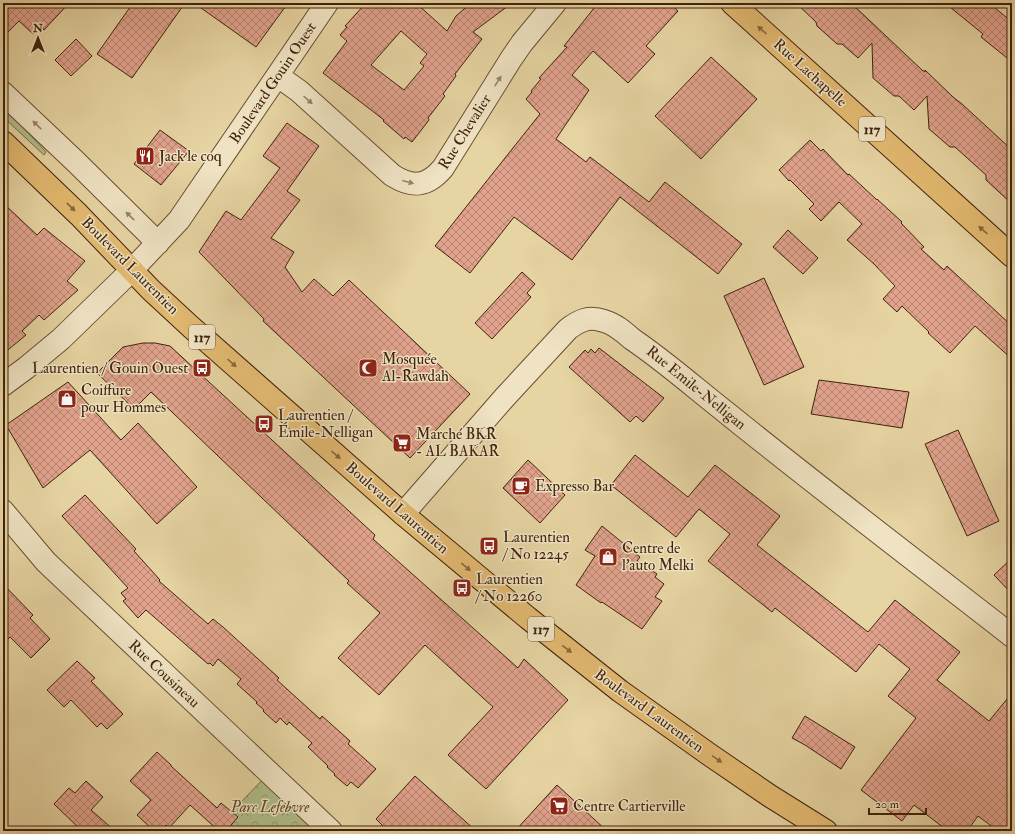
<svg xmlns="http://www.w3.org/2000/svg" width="1015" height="834" viewBox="0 0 1015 834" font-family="'IM FELL Double Pica',serif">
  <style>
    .green { fill: #afbe89; stroke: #78704b }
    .park { fill: url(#park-crowns); stroke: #78704b }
    .building { fill: url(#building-cross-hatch); stroke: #41220d; fill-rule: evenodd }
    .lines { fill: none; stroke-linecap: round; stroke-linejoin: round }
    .minor-casing { stroke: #6a4e32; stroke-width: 24 }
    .major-casing { stroke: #41220d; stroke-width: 24 }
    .minor { stroke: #efe3c3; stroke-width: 22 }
    .major { stroke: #e3ba71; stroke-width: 22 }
    .oneway { fill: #8a663a }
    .oneway2 { fill: #988268 }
    .labels { text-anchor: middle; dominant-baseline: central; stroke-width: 3; stroke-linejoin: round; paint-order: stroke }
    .shield { fill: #efe3c3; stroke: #755c44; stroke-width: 1 }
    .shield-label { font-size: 14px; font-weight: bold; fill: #41220d }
    .street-label { font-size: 15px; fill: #41220d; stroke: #efe3c3 }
    .poi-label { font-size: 15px; fill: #41220d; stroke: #efe3c3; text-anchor: start }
    .park-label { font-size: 15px; font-style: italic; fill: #5c492c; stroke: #efe3c3 }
  </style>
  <defs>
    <pattern id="park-crowns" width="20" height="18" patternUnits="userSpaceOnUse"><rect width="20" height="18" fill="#afbe89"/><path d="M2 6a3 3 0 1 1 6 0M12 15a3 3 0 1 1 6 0" fill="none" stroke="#909a6e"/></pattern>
    <pattern id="building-cross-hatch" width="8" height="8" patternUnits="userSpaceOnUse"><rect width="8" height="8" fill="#e1a38d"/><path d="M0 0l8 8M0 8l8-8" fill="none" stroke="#b88472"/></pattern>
  </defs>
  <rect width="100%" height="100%" fill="#e6d4a2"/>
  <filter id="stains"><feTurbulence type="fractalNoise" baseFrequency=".005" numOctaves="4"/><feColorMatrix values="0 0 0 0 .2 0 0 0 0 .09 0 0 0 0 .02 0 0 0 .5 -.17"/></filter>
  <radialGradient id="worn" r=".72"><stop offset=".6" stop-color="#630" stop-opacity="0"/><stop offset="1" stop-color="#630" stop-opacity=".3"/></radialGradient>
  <path class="green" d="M3 109 23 127 46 152 44 155 3 117Z"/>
  <path class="park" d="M269 773 331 831H213Z"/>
  <path class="building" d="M13 3H69L44 30 40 26 33 34 19 21 3 37V12Z
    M133 3H185L132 78 97 54Z
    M194 3H288L256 47Z
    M366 3H416L447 31 456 16 471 3H512L473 32 482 39 455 74 456 76 443 94 445 96 428 118 429 120 412 142 405 137 404 139 383 121 384 120 323 73 347 41 340 35 347 27 345 26ZM401 31 427 54 420 63 424 66 404 90 371 65Z
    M598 3H669L678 11 646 46 655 54 628 83 593 51 572 75 589 90 556 139 586 162 590 157 649 202 665 182 742 244 718 274 620 197 572 260 514 217 470 273 435 246 540 114 526 99 532 92 531 91 541 79 539 78 567 47 564 46Z
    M796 3H851L922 70 925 72V70L953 97 962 104 1012 150V204L986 180V175L955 147H950L929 129 927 96 914 110 899 96H894L873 78 872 43 858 58 842 44H837L817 26 816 22Z
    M945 3H989L1012 22V62L981 37 983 34Z
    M76 39 92 56 71 76 55 60Z
    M711 57 757 99 701 159 655 116Z
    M287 123 319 146 287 191 300 200 271 238 294 252 285 267 302 292 314 279 333 296 349 280 470 394 410 458 263 321 264 319 199 252 226 211 241 220 280 168 263 156Z
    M160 130 189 151 161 185 134 164Z
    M810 140 821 151 823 149 848 175 849 174 877 200V199L902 222 901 223 924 247 921 249 944 270 947 266 1012 326V359L975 326 950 353 928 333 929 332 902 306 897 312 883 299 895 286 874 264 847 240 862 224 839 202 821 221 809 209 814 204 790 180 789 181 779 170Z
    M3 203 37 235 44 228 85 261 67 281 78 290 44 320 39 315 22 331 26 335 3 354Z
    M788 230 818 258 803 274 773 247Z
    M522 272 535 284 527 293 531 297 492 339 475 323Z
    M764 278 804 367 764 385 724 296Z
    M143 343H155L170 346 375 535 373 539 518 668 524 659 568 700 486 789 448 755 493 707 425 645 379 695 338 658 380 613 347 583 349 581 151 392 134 409 97 373 123 347Z
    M599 348 664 398 643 422 636 416 630 422 569 367 585 350 588 353 591 349 595 353Z
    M819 380 909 392 902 428 811 414Z
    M68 382 121 440 138 423 197 487 157 524 90 450 43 488 6 425Z
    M958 430 999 521 967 536 925 444Z
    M635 455 688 497 715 465 780 516 757 545 868 632 895 600 960 652 937 680 989 721 1012 693V831H998L978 816 967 831H948L914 805 902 821 861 790 916 718 888 696 910 669 879 644 856 672 775 608 772 612 708 561 730 534 699 509 676 537 611 485Z
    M528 460 565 495 540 523 503 488Z
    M85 495 136 549 134 551 160 580 159 581 208 624 213 619 223 627 279 678 277 680 320 719 322 716 350 741 348 744 376 769 358 788 351 782 347 786 334 775 335 774 327 767 328 766 308 747 312 743 289 722 287 725 280 718 276 723 263 711 264 710 256 703 257 702 237 684 241 679 218 659 213 666 210 663 208 664 146 610 138 618 123 601 126 599 121 593 128 588 62 516Z
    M602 526 640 557 637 561 657 574 655 577 664 584 655 597 662 601 642 629 602 602 601 603 576 585 595 556 585 550Z
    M1012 558V594L994 575Z
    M3 584 33 615 30 618 50 639 31 658 10 637 3 644Z
    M77 661 95 678 91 681 123 714 107 729 101 723 97 727 71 700 64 707 47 690Z
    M805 716 855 747 841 769 805 745 792 738Z
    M157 752 171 765V766L217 808 221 803 238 817 226 831H219L190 805 169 828 166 825 160 831H154L137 815 151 800 130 781Z
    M415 776 476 831H388L376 819Z
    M86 781 103 797 91 810 115 831H82L54 804 69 788 75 793Z
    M557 785 607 831H515Z"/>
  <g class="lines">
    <g class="minor-casing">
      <path id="minor" d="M278 76 299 91 392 175C412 188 427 187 443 168L511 59 522 43 555 3
        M3 93 76 162 158 243
        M3 385 26 368 61 339 132 270 179 220 327 3
        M3 511 46 562 331 831
        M403 514 505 397 568 329C580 320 589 316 604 321 615 324 624 332 632 339 666 362 696 389 728 414 821 489 917 562 1012 636"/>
    </g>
    <g class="major-casing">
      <path id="major" d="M732 3 1012 256
        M3 142 79 215 151 290 191 327 403 514 528 618 620 691 710 755 770 796 826 831"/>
    </g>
    <use href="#minor" class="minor"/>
    <use href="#major" class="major"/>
  </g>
  <defs><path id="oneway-solid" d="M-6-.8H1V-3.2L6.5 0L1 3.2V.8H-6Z"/></defs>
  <g class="oneway">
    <use href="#oneway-solid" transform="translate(762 30) rotate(-138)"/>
    <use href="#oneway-solid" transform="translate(71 207) rotate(44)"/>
    <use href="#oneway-solid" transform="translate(983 230) rotate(-138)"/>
    <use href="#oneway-solid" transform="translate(232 363) rotate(42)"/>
    <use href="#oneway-solid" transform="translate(336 455) rotate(41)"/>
    <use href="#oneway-solid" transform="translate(466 567) rotate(40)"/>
    <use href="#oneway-solid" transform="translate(567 649) rotate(38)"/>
    <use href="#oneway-solid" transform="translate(717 759) rotate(34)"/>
  </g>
  <g class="oneway2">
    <use href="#oneway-solid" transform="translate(498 81) rotate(-58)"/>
    <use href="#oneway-solid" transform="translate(308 100) rotate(42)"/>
    <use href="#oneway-solid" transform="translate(37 125) rotate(-136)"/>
    <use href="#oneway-solid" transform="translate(408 182) rotate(15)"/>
    <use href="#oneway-solid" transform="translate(130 216) rotate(-136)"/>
  </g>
  <defs>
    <g id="restaurant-square" transform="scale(1)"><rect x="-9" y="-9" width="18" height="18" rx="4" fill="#8f2418" stroke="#efe3c3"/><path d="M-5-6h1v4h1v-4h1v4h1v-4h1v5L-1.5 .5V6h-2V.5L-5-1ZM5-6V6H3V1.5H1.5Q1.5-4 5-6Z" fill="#fff"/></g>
    <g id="bus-square" transform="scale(1)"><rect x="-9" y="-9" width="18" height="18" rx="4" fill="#8f2418" stroke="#efe3c3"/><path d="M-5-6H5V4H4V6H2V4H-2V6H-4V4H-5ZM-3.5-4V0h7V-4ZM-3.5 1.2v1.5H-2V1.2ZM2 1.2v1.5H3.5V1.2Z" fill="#fff"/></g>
    <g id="mosque-square" transform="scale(1)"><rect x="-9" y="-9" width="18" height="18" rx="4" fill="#8f2418" stroke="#efe3c3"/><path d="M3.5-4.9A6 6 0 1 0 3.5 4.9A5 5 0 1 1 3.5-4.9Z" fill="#fff"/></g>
    <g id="shop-square" transform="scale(1)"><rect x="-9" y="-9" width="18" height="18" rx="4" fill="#8f2418" stroke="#efe3c3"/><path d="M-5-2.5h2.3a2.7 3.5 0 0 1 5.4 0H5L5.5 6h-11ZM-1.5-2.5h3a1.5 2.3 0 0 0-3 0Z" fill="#fff"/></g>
    <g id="supermarket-square" transform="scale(1)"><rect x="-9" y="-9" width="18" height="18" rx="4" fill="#8f2418" stroke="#efe3c3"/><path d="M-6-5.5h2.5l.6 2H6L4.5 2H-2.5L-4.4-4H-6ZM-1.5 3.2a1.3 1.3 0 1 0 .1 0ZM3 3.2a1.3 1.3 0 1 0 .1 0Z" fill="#fff"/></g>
    <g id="cafe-square" transform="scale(1)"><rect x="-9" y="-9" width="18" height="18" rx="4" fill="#8f2418" stroke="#efe3c3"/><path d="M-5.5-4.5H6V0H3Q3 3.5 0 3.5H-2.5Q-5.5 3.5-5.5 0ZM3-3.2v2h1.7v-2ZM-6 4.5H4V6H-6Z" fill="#fff"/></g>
  </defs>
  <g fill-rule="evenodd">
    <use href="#restaurant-square" x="145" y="156"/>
    <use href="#bus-square" x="202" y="368"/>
    <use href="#mosque-square" x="368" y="368"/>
    <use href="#shop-square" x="67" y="399"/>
    <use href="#bus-square" x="264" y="424"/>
    <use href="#supermarket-square" x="402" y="443"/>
    <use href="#cafe-square" x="521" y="486"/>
    <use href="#bus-square" x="489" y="546"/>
    <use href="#shop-square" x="608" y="557"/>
    <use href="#bus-square" x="462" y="588"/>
    <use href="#supermarket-square" x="559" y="806"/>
  </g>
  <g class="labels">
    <g class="shield">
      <rect x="859" y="117" width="26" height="24" rx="3"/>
      <rect x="189" y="325" width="26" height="24" rx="3"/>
      <rect x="528" y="617" width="26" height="24" rx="3"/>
    </g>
    <g class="shield-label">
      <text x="872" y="129">117</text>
      <text x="202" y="337">117</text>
      <text x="541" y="629">117</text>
    </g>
    <g class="street-label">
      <text transform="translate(810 73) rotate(42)">Rue Lachapelle</text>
      <text transform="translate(273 83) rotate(-56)">Boulevard Gouin Ouest</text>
      <text transform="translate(465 132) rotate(-58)">Rue Chevalier</text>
      <text transform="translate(130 266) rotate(45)">Boulevard Laurentien</text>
      <text transform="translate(696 388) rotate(39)">Rue Emile-Nelligan</text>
      <text transform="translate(397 508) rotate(41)">Boulevard Laurentien</text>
      <text transform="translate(164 674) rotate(43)">Rue Cousineau</text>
      <text transform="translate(649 711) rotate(36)">Boulevard Laurentien</text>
    </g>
    <g class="poi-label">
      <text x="159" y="156">Jack le coq</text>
      <text x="382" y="359">Mosquée<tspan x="382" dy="17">Al-Rawdah</tspan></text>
      <text x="188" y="368" text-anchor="end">Laurentien / Gouin Ouest</text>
      <text x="81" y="390">Coiffure<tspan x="81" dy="17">pour Hommes</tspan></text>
      <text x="278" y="415">Laurentien /<tspan x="278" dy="17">Émile-Nelligan</tspan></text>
      <text x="416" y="434">Marché BKR<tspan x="416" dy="17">- AL BAKAR</tspan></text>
      <text x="535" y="486">Expresso Bar</text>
      <text x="503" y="537">Laurentien<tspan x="503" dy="17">/ No 12245</tspan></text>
      <text x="622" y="548">Centre de<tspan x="622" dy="17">l'auto Melki</tspan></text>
      <text x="476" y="579">Laurentien<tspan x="476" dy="17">/ No 12260</tspan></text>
      <text x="573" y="806">Centre Cartierville</text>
    </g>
    <g class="park-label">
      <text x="270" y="807">Parc Lefebvre</text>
    </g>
  </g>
  <rect width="1015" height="834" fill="none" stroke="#e6d4a2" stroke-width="16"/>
  <rect x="4" y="4" width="1007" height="826" fill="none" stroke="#41220d" stroke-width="2"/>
  <rect x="8" y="8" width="999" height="818" fill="none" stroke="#41220d"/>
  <g transform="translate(38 38)" stroke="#efe3c3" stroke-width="3" paint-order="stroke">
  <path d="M0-3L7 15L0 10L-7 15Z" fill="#41220d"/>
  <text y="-6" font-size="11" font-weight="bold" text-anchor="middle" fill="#41220d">N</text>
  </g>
  <path d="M869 808v6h57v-6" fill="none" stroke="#41220d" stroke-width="2"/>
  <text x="875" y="808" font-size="12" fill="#41220d" stroke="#efe3c3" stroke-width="3" paint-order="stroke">20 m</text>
  <rect width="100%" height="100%" filter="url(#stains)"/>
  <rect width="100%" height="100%" fill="url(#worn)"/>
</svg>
